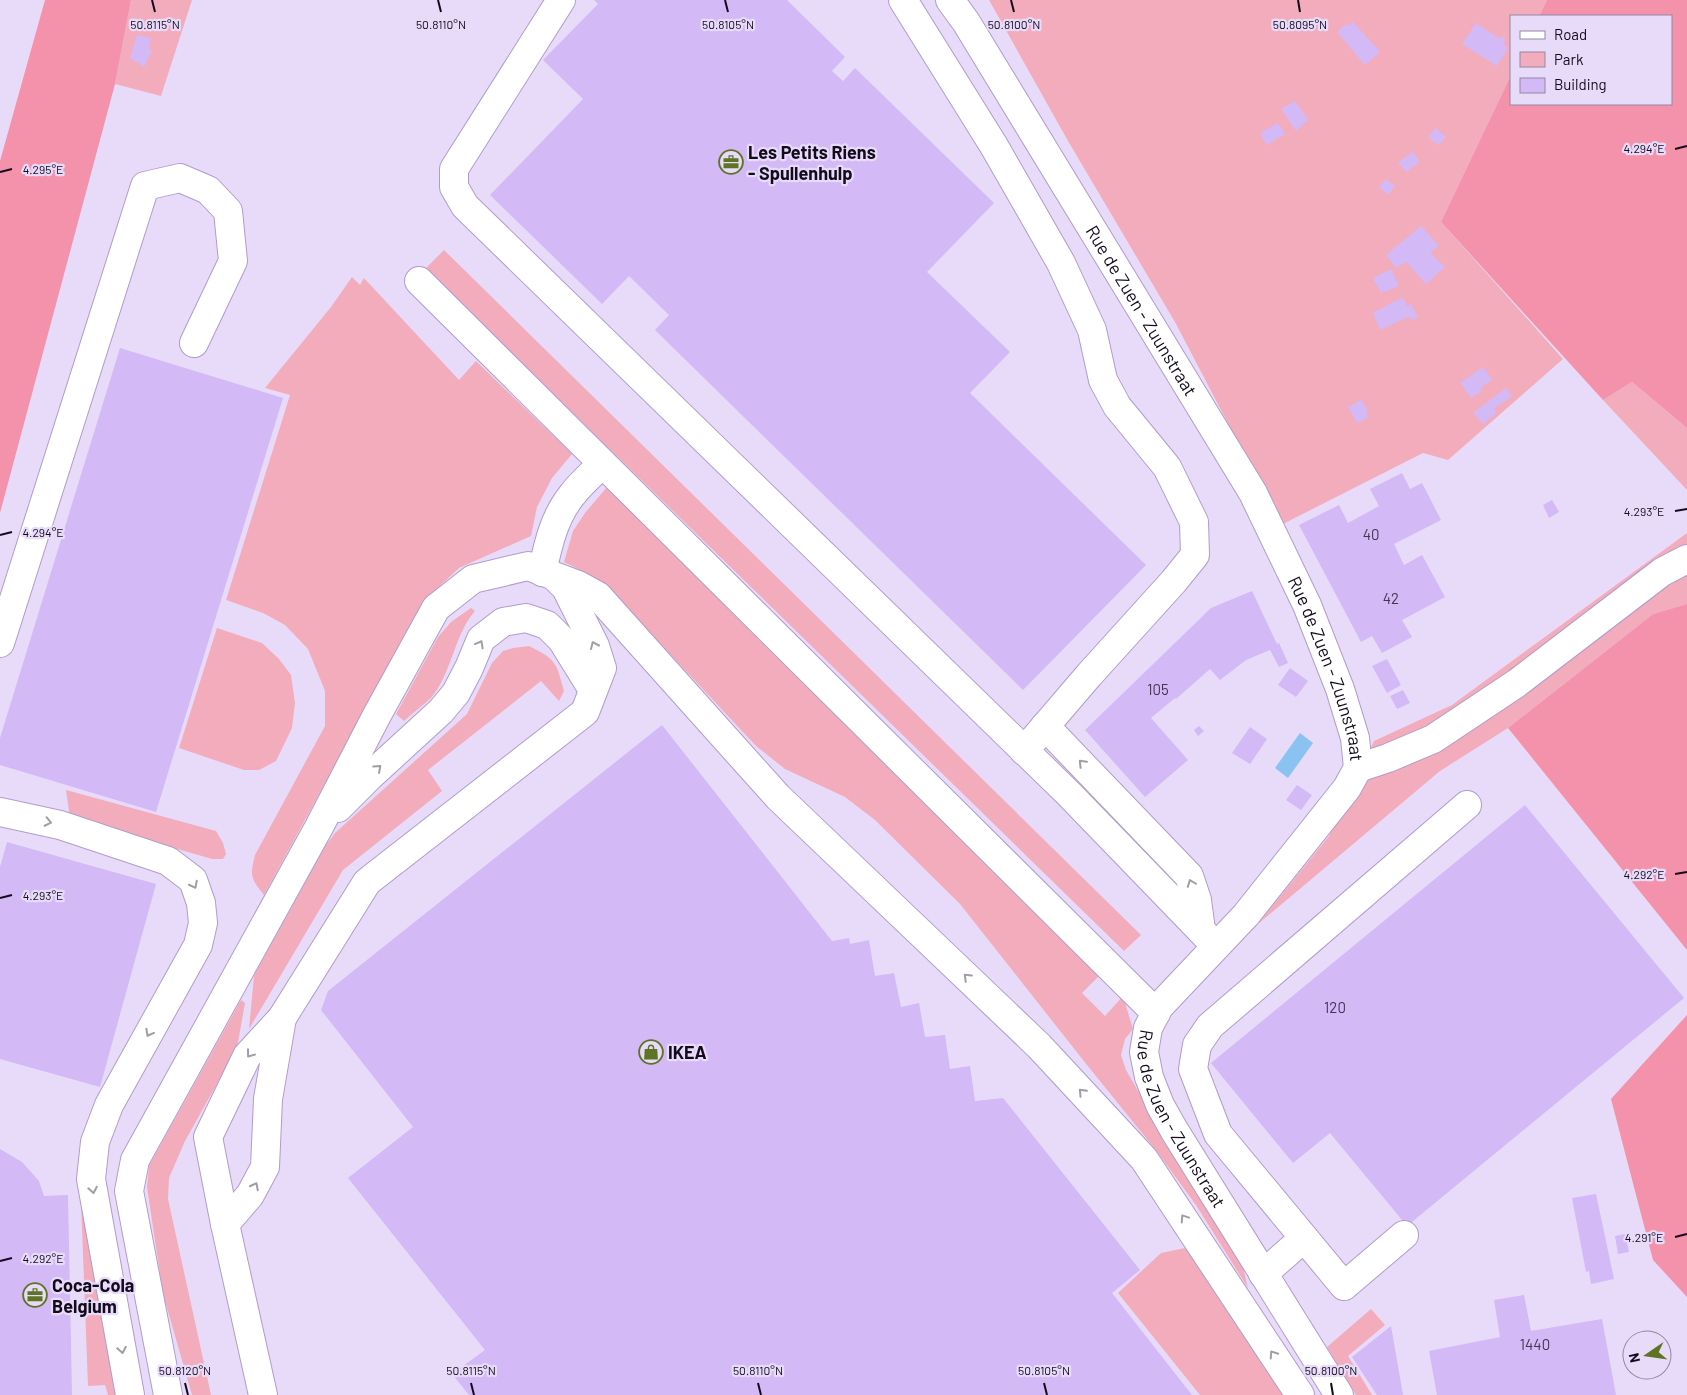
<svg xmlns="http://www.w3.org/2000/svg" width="1687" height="1395" viewBox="0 0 1687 1395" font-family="Barlow,sans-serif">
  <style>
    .green { fill: #f3acbc }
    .forest { fill: #f392aa }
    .water { fill: #8ac2f1 }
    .building { fill: #d3b9f6 }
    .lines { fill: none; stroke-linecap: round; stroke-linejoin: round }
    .minor-casing { stroke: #b09ccb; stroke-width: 30 }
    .minor { stroke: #fff; stroke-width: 28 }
    .oneway { stroke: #a19da4 }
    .ticks { fill: none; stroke: #130b1c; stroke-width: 2 }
    .labels { text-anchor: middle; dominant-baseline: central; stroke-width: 4.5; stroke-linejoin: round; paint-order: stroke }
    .number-label { font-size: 15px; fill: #433652 }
    .poi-label { font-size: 18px; font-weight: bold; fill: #130b1c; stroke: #e8dbf9; text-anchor: start }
    .street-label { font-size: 18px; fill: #130b1c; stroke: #e8dbf9 }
    .ticks-label { font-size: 12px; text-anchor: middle; fill: #130b1c; stroke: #e8dbf9; stroke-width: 4.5; stroke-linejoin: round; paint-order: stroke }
  </style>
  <rect width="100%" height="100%" fill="#e8dbf9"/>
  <path class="green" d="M131 0H192L161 96 115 84Z
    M989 0H1547L1539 16H1511V75L1441 222 1563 359 1448 460 1423 453 1281 525 1175 322 1068 141Z
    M444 250 1141 935 1124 951 425 269Z
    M352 277 360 285 364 278 459 380 476 361 572 454 552 478 537 507 531 536 459 568 425 600 264 895C250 878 250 875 255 855L325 726V691L308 649 285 625 263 613 226 600 290 395 265 388 331 307Z
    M1632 382 1687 428V490L1603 400Z
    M607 487 1101 974 1082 993 1105 1016 1123 996 1133 1029 1125 1039 1121 1055 1126 1070 1145 1103 1237 1243 1248 1288 1196 1205 1155 1149 1087 1065 960 904 875 820 845 797 785 769 756 746 652 635 618 597 590 575 564 562 573 531 585 513Z
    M1687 533V604L1653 614 1508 728 1440 771 1258 924 1329 836 1374 741 1452 705Z
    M471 608 475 611C454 635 452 673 431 698 423 706 412 713 404 721L396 714 438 637 451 622Z
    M217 628 262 643 279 659 291 675 295 703 292 728 276 761 259 770H244L179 748Z
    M529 646C557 660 556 662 564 691L559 701 541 681 428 770 442 791 343 870 249 1029 254 976 326 845 335 833 467 714 492 663 503 651 513 648Z
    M66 790 216 831 223 843 226 854 223 859H212L70 818Z
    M241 1000 245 1003 237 1048 185 1141 169 1178 168 1199 211 1395H192L163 1294 147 1187 149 1166Z
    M81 1202 119 1395H108L105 1385 88 1386Z
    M1190 1247 1228 1310 1283 1395H1200L1118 1293 1161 1253Z
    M1371 1309 1385 1325 1348 1356 1372 1395H1356L1327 1347Z"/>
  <path class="forest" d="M45 0H131L115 84 0 513V161Z
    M1547 0H1687V428L1632 382 1603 400 1441 222 1511 75V104H1671V16H1539Z
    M1687 604V950L1508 728 1653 614Z
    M1687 1015V1297L1653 1260 1611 1099Z"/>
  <path class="water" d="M1300 733 1313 743 1288 778 1275 768Z"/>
  <path class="building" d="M594 0H787L845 57 832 71 843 81 855 68 994 203 927 272 1010 352 970 393 1146 565 1023 690 655 330 669 315 629 276 602 304 490 195 583 99 543 60 598 4Z
    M1353 22 1380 52 1365 65 1337 32 1346 24 1348 26Z
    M1476 23 1500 39 1501 36 1506 39 1503 44 1508 48 1497 66 1462 44Z
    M137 35 151 38 149 50 152 51 144 67 130 58Z
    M1295 101 1308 120 1296 131 1281 109Z
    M1278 123 1285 134 1267 145 1260 133Z
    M1435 128 1446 137 1439 145 1428 138Z
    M1412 152 1420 161 1407 172 1398 163Z
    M1386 179 1395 186 1388 195 1379 187Z
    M1421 226 1439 246 1430 253 1445 267 1426 284 1406 262 1396 268 1386 255Z
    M1391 269 1399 286 1381 293 1373 278Z
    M1403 297 1407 306 1411 304 1418 317 1412 320 1408 317 1380 330 1373 313Z
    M120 348 283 398 156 812 0 765V738Z
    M1483 367 1492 380 1480 388 1483 390 1471 398 1460 383Z
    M1506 388 1512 396 1494 409 1497 413 1483 424 1473 413Z
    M1361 400 1368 411 1366 412 1369 417 1357 423 1348 407Z
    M1402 473 1410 489 1422 483 1441 520 1394 544 1404 565 1422 555 1445 597 1402 620 1412 637 1382 653 1372 636 1361 642 1299 525 1339 505 1348 523 1379 506 1370 489Z
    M1552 500 1559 512 1549 518 1543 505Z
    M1252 591 1277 644 1279 643 1288 663 1279 667 1270 650 1246 660 1220 680 1210 669 1176 699 1175 698 1151 718 1188 760 1145 797 1085 730 1211 608Z
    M1387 659 1401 685 1387 693 1372 666Z
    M1290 668 1308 681 1296 697 1278 685Z
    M1403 690 1410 703 1397 709 1390 696Z
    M662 725 832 941 849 938 850 944 869 940 875 976 894 973 901 1007 919 1003 925 1037 945 1035 950 1069 970 1066 975 1101 1003 1098 1140 1270 1112 1293 1192 1395H469L452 1374 485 1350 348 1178 413 1127 321 1010 328 991Z
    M1199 726 1204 731 1198 736 1194 730Z
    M1250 727 1267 739 1250 764 1232 753Z
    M1297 785 1312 795 1301 810 1286 800Z
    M1525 805 1684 998 1407 1226 1330 1133 1293 1163 1211 1063Z
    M7 842 156 884 100 1087 0 1059V867Z
    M0 1149 22 1162 39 1181 44 1196 68 1195 72 1395H0Z
    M1596 1194 1614 1279 1591 1284 1589 1271 1586 1272 1572 1198Z
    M1625 1234 1629 1252 1618 1254 1615 1236Z
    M1524 1295 1531 1331 1602 1319 1616 1395H1437L1429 1351 1500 1337 1494 1300Z
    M1391 1326 1403 1395H1377L1352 1357Z"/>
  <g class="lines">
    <g class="minor-casing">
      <g id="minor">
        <path d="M561 0 454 169V187L465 206 1069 794 1216 946"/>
        <path d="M903 0 994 146 1061 263 1092 330 1103 380 1117 406 1167 467 1194 522 1195 555 1174 581 1089 675 1024 751"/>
        <path id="s1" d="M950 0 966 22 1253 493 1307 605 1340 689 1355 738 1358 768 1347 788 1246 915 1159 1007 1148 1028 1144 1052 1149 1077 1160 1105 1174 1130 1339 1395"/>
        <path d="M419 281 1156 1013"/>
        <path d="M542 572C548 545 554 517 572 495 580 484 592 474 602 464"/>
        <path d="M0 643 145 186 180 178 208 190 228 211 233 261 194 343"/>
        <path d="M1045 726 1189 876 1197 900 1201 930"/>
        <path d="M1358 768 1388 758 1433 739 1517 683 1662 572 1687 559"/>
        <path d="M338 808 369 777 441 711 456 693 469 668 481 639 503 622 526 618 547 625 562 640 593 690"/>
        <path d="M0 812 60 825 168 861 193 880 201 903 203 923 198 945 109 1105 95 1142 91 1179 130 1395"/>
        <path d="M225 1224 250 1195 265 1167 268 1099 282 1018"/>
        <path d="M1404 1235 1344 1286 1218 1134 1193 1069 1197 1045 1210 1026 1467 805"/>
        <path d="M1263 1274 1304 1238"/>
        <path d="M168 1395 129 1191 135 1160 319 827 377 715 436 608 473 579 528 566 578 585 598 596 778 797 1039 1046 1144 1159 1300 1395"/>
        <path d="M263 1395 225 1224 208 1137 247 1056 282 1018 367 882 585 712 602 668 595 646 566 588 555 577"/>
      </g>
    </g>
    <use href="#minor" class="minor"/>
  </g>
  <defs><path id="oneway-chevron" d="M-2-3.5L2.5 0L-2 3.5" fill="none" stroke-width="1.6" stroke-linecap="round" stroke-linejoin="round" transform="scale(1.25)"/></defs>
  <g class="oneway">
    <use href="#oneway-chevron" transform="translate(480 644) rotate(-61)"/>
    <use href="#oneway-chevron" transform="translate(594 645) rotate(-114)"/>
    <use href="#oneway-chevron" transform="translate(1082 763) rotate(-134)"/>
    <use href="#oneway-chevron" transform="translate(378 768) rotate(-42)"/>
    <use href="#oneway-chevron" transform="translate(48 822) rotate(12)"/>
    <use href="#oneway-chevron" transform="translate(1191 883) rotate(-111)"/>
    <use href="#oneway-chevron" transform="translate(194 885) rotate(63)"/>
    <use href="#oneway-chevron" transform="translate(967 977) rotate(-136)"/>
    <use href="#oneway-chevron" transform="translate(149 1033) rotate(119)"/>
    <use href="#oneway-chevron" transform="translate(250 1054) rotate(127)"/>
    <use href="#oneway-chevron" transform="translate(1082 1092) rotate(-133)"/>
    <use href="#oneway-chevron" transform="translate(255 1186) rotate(-63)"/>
    <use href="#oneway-chevron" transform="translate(93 1190) rotate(80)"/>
    <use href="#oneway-chevron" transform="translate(1184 1218) rotate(-124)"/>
    <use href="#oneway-chevron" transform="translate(122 1350) rotate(80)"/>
    <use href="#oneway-chevron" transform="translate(1273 1354) rotate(-123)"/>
  </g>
  <path class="ticks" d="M152 0 155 12M438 0 441 12M725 0 728 12M1011 0 1014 12M1298 0 1300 12M1675 149 1687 146M0 172 12 169M1675 511 1687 509M0 535 12 532M1675 874 1687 872M0 898 12 895M1675 1237 1687 1234M0 1261 12 1258M185 1383 188 1395M471 1383 474 1395M758 1383 761 1395M1044 1383 1047 1395M1331 1383 1333 1395"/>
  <defs>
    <g id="office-ring" transform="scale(1.25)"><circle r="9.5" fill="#e8dbf9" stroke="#5d7425" stroke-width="1.5"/><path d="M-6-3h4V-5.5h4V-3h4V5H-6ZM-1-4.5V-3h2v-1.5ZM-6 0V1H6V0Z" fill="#5d7425"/></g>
    <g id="shop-ring" transform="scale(1.25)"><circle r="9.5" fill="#e8dbf9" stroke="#5d7425" stroke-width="1.5"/><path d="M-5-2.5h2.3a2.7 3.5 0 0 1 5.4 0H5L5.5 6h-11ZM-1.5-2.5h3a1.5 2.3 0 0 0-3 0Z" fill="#5d7425"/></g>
  </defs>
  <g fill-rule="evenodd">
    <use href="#office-ring" x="731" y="162"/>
    <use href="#shop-ring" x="651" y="1052"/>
    <use href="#office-ring" x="35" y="1295"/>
  </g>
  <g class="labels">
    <g class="number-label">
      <text x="1371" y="534">40</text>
      <text x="1391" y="598">42</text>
      <text x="1158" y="689">105</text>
      <text x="1335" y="1007">120</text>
      <text x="1535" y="1344">1440</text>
    </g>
    <g class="poi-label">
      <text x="748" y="152">Les Petits Riens<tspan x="748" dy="21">- Spullenhulp</tspan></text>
      <text x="668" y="1052">IKEA</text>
      <text x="52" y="1285">Coca-Cola<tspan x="52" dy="21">Belgium</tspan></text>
    </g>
    <g class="street-label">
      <text stroke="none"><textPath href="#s1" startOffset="365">Rue de Zuen - Zuunstraat</textPath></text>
      <text stroke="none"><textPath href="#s1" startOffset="770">Rue de Zuen - Zuunstraat</textPath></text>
      <text stroke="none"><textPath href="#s1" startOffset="1310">Rue de Zuen - Zuunstraat</textPath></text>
    </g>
  </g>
  <g class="ticks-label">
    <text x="155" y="29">50.8115°N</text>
    <text x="441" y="29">50.8110°N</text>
    <text x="728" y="29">50.8105°N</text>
    <text x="1014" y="29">50.8100°N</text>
    <text x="1300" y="29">50.8095°N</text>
    <text x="1644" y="153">4.294°E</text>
    <text x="43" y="174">4.295°E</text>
    <text x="1644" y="516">4.293°E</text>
    <text x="43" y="537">4.294°E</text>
    <text x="1644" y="879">4.292°E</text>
    <text x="43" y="900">4.293°E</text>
    <text x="1644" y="1242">4.291°E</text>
    <text x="43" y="1263">4.292°E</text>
    <text x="185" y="1375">50.8120°N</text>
    <text x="471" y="1375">50.8115°N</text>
    <text x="758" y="1375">50.8110°N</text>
    <text x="1044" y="1375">50.8105°N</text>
    <text x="1331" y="1375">50.8100°N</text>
  </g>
  <rect x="1510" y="15" width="162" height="90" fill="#e8dbf9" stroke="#9388a1"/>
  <rect x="1520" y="31" width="25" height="8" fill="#ffffff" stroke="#9388a1"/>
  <text x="1554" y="40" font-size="15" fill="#130b1c">Road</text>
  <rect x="1520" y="52" width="25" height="15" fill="#f3acbc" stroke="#9388a1"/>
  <text x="1554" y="65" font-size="15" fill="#130b1c">Park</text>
  <rect x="1520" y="78" width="25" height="15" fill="#d3b9f6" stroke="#9388a1"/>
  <text x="1554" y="90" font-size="15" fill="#130b1c">Building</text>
  <g transform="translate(1647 1355) rotate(257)"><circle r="24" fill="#e8dbf9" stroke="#9388a1"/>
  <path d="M0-4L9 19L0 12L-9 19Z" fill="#5d7425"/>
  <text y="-8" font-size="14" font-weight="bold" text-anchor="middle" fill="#130b1c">N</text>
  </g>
</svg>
